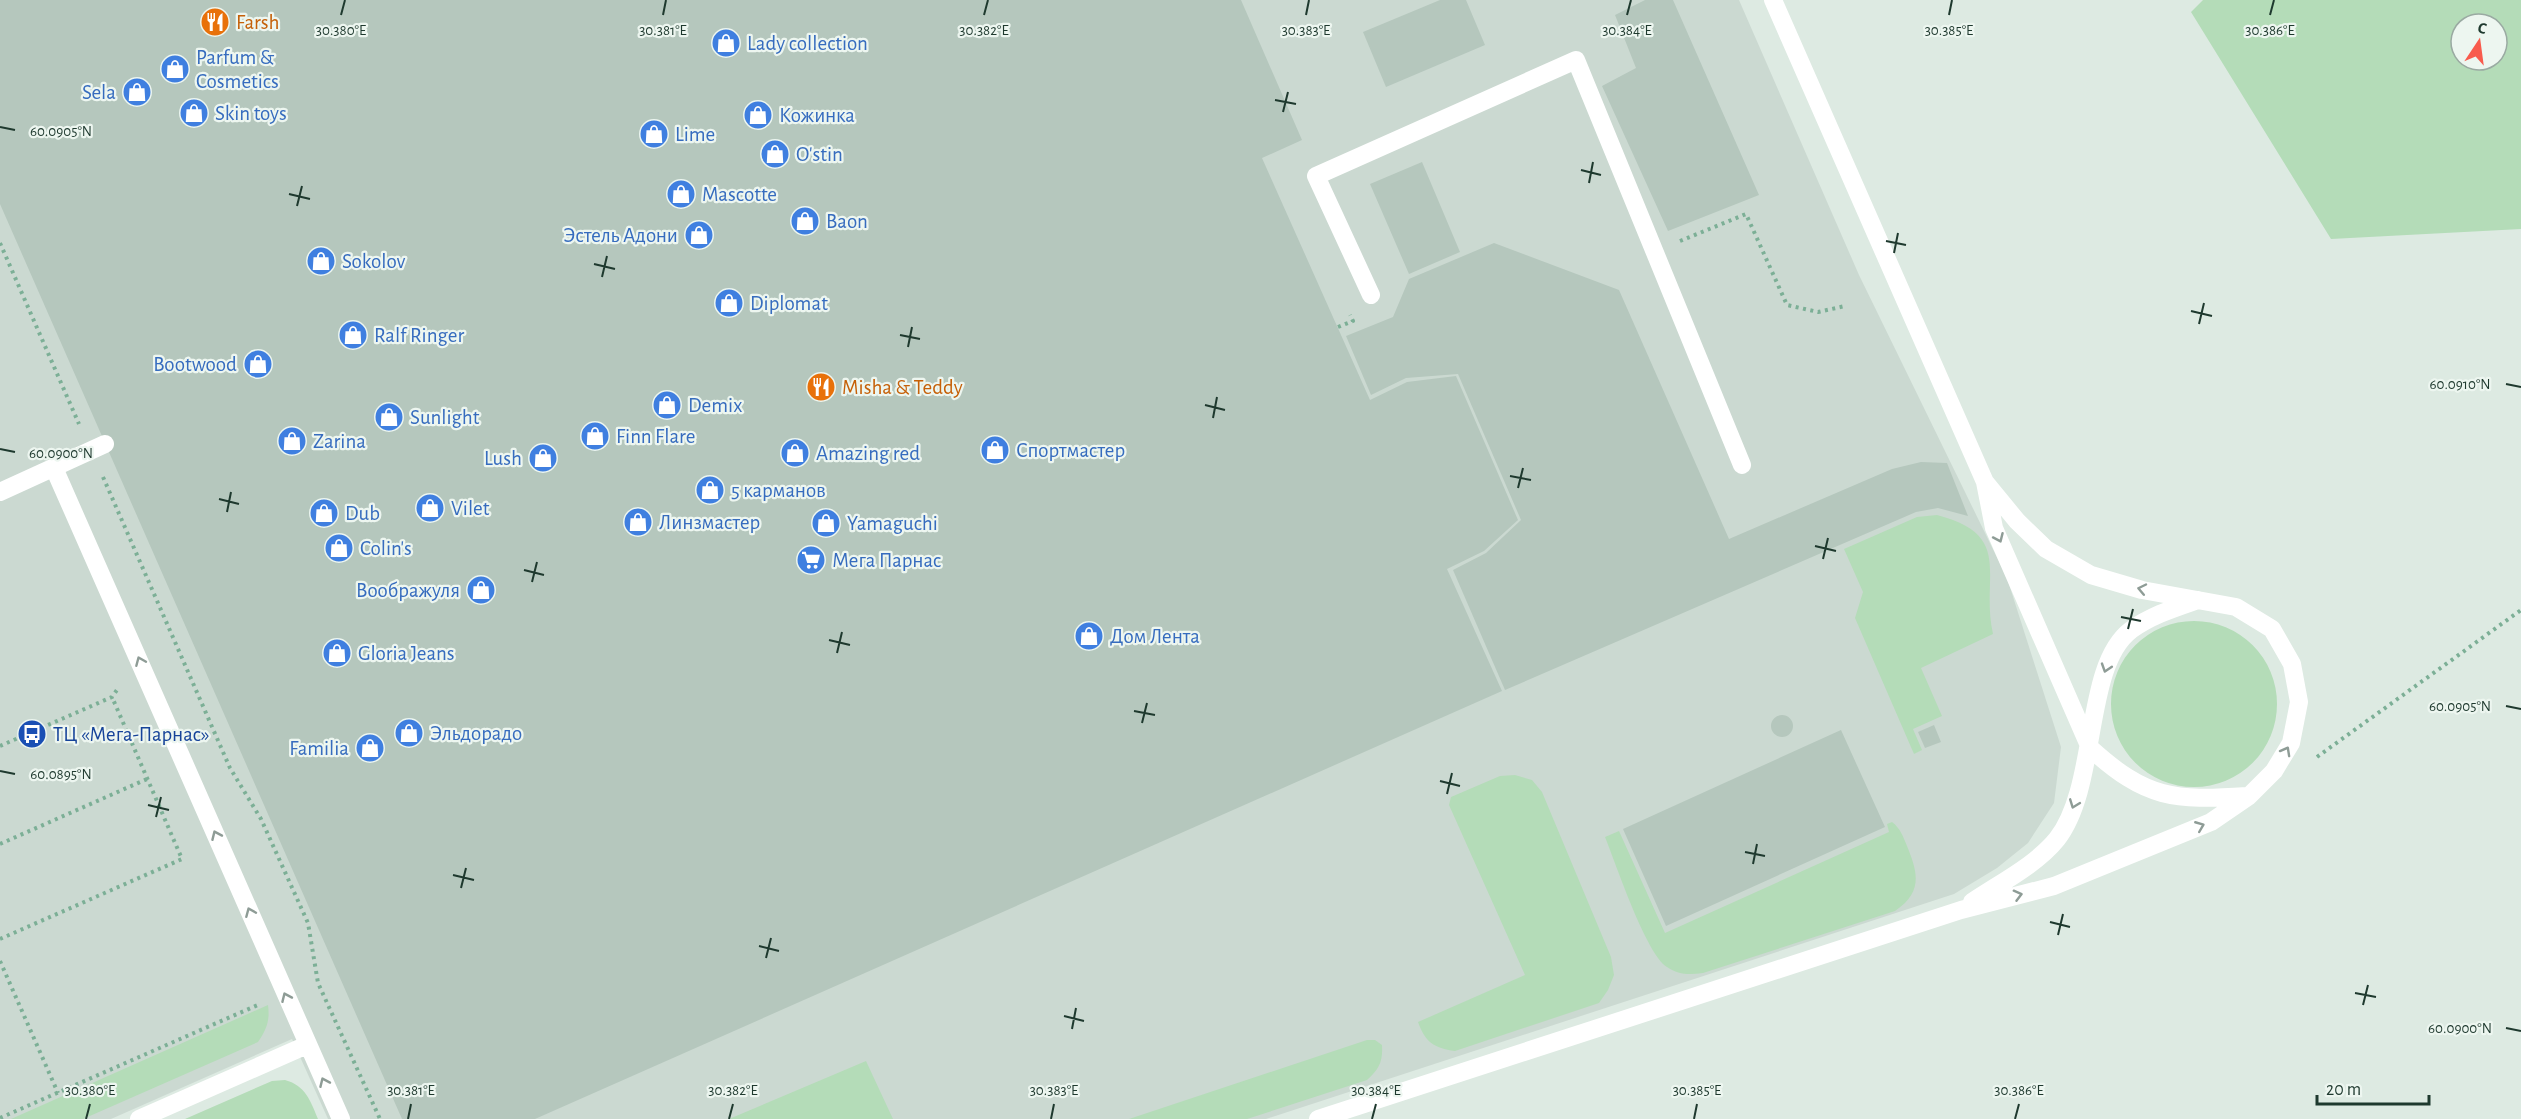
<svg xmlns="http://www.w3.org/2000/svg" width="2521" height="1119" viewBox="0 0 2521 1119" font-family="'Alegreya Sans',sans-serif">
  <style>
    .built { fill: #cbd9d1 }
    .green { fill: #b4dcb8; fill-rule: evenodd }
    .building { fill: #b5c7bd }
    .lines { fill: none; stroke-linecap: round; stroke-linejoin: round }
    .path { stroke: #7caf96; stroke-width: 4; stroke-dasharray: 3 4.5; stroke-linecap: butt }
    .minor { stroke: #fff; stroke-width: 18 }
    .oneway { stroke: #8e9c96 }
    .ticks { fill: none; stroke: #1e392e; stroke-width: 2 }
    .labels { text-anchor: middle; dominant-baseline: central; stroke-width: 4.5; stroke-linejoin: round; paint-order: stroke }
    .food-label { font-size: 21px; fill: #c56008; stroke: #edf6f0; text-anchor: start }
    .shop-label { font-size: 21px; fill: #366cbe; stroke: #edf6f0; text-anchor: start }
    .transit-label { font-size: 21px; fill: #164399; stroke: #edf6f0; text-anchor: start }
    .ticks-label { font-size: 15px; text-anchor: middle; fill: #1e392e; stroke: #edf6f0; stroke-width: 4.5; stroke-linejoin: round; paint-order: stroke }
  </style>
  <rect width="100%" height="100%" fill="#ddeae2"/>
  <path class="built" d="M0 0H1739L1859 275 2007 578 2061 747 2054 803 2028 843 1997 868 1954 894 1266 1119H328L292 1039 111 1119H0Z"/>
  <path class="green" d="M2203 0H2521V229L2331 239 2191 12ZM2461 24H2497V60H2461Z
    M1937 515C2015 535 1980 576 1993 634L1921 668 1942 716 1913 729 1922 750 1914 754 1855 618 1863 592 1844 549 1917 517Z
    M2111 704a83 83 0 1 1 166 0a83 83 0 1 1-166 0Z
    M1515 775 1532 780 1542 792 1611 957 1614 975 1608 990 1599 1003 1455 1051C1434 1048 1425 1042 1418 1022L1525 975 1449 805 1451 797 1500 776Z
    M1892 822C1900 828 1903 836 1907 846 1918 873 1923 892 1895 911L1703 973C1690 975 1678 975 1667 967 1646 954 1616 864 1605 837L1619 831 1665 933 1889 832 1887 824Z
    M268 1005C270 1020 267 1029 258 1042L83 1119H11Z
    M1367 1040H1375L1382 1045C1383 1062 1379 1069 1367 1080L1247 1119H1129Z
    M866 1061 893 1119H729Z
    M285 1080C306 1086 310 1100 318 1119H185L272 1081Z"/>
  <path class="building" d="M0 0H1241L1302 140 1262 158 1370 400 1407 382 1456 376 1518 520 1484 551 1447 569 1502 691 535 1119H402L0 204Z
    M1440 0H1466L1485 45 1386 87 1363 32Z
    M1645 0H1673L1759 195 1668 231 1602 86 1636 68 1615 15Z
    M1422 162 1460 252 1409 274 1370 184Z
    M1494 243 1619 290 1729 539 1892 469 1921 462 1947 463 1968 516 1938 508 1916 512 1505 690 1453 570 1486 553 1521 520 1458 374 1406 378 1371 395 1346 336 1393 317 1409 279Z
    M1771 726a11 11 0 1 1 22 0a11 11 0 1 1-22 0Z
    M1934 725 1941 742 1925 748 1918 732Z
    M1841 730 1885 827 1666 926 1623 829Z"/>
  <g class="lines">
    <path class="path" d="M1680 241 1746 214 1787 305 1818 312 1845 306
      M0 243 79 424
      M1338 327 1353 321 1350 315
      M103 477 230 768 261 819 308 923 318 983 380 1119
      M0 746 112 697 119 687
      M2317 757 2521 610
      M0 844 147 779
      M0 939 182 859 112 697
      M0 961 58 1093
      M0 1118 260 1004"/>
    <path class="minor" d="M1773 0 1985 482 1994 528 2090 748C2146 799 2174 801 2247 796
      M1371 295 1316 176 1576 60 1742 465
      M54 468 341 1119
      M0 492 105 444
      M1972 902C2000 883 2036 865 2057 839 2099 785 2083 666 2131 630 2152 615 2175 608 2198 600
      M139 1119 307 1045
      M1318 1119 1961 910 2054 886 2211 822 2249 796 2274 771 2291 743 2299 702 2292 664 2272 629 2236 607 2142 590 2091 575 2046 549 2017 521 1985 482"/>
  </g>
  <defs><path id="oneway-chevron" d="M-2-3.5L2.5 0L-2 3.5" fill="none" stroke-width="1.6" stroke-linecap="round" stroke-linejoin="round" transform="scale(1.5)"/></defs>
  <g class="oneway">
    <use href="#oneway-chevron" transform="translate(1999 538) rotate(66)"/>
    <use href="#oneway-chevron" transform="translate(2142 589) rotate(-168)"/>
    <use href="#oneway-chevron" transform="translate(140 661) rotate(-113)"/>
    <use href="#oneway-chevron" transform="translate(2106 668) rotate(108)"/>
    <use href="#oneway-chevron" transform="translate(2286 751) rotate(-61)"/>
    <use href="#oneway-chevron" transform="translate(2074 804) rotate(111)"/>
    <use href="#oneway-chevron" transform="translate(2200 826) rotate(-22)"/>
    <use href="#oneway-chevron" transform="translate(216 835) rotate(-114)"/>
    <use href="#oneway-chevron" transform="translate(2018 895) rotate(-15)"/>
    <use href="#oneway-chevron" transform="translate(250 912) rotate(-113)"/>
    <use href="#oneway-chevron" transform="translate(286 997) rotate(-114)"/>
    <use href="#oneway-chevron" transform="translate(324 1082) rotate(-114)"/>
  </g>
  <path class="ticks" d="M341 15 345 0M663 15 666 0M984 15 988 0M1306 15 1309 0M1627 15 1631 0M1949 15 1952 0M2270 15 2274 0M1275 100 1296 104M1283 112 1288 92M0 127 15 130M1581 170 1601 175M1589 183 1593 162M289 194 310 199M297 206 302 186M1886 241 1906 245M1894 253 1898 233M594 264 615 269M602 277 607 256M2191 311 2212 316M2199 324 2204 303M900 335 920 339M908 347 912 327M2506 384 2521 387M1205 405 1225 410M1213 418 1217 397M0 449 15 452M1510 476 1531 480M1518 488 1523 468M219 499 239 504M227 512 231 492M1815 546 1836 551M1823 559 1828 538M524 570 544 575M532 582 537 562M2121 617 2141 621M2128 629 2133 609M829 640 850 645M837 653 842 632M2506 706 2521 709M1134 711 1155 715M1142 723 1147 703M0 771 15 774M1440 781 1460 786M1447 794 1452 773M148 805 169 810M156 817 161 797M1745 852 1765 856M1753 864 1757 844M453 875 474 880M461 888 466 868M2050 922 2070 927M2058 935 2063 914M759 946 779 951M766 958 771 938M2355 993 2376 997M2363 1005 2368 985M1064 1016 1084 1021M2506 1028 2521 1031M1072 1029 1076 1008M86 1119 90 1104M408 1119 411 1104M729 1119 733 1104M1051 1119 1054 1104M1372 1119 1376 1104M1694 1119 1697 1104M2015 1119 2019 1104"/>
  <defs>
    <g id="restaurant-disc" transform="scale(1.5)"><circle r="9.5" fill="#e8710a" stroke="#edf6f0"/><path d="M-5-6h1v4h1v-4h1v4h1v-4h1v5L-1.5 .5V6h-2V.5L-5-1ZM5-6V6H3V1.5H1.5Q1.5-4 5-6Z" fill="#fff"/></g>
    <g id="shop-disc" transform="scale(1.5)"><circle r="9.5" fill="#3f7fe0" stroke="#edf6f0"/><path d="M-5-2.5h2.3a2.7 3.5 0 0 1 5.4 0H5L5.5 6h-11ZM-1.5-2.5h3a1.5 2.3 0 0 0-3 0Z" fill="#fff"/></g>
    <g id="supermarket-disc" transform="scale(1.5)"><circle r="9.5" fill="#3f7fe0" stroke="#edf6f0"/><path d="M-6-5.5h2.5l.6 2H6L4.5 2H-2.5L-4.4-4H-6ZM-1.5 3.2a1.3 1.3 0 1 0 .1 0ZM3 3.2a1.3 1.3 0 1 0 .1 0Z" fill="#fff"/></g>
    <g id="bus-disc" transform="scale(1.5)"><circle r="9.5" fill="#1a4fb4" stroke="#edf6f0"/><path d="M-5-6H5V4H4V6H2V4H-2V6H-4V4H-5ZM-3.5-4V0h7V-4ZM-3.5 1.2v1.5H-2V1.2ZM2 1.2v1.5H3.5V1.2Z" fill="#fff"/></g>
  </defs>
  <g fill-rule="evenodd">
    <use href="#restaurant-disc" x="215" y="22"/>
    <use href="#shop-disc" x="726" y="43"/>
    <use href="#shop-disc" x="175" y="69"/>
    <use href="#shop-disc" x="137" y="92"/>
    <use href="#shop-disc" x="194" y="113"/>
    <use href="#shop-disc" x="758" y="115"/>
    <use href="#shop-disc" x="654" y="134"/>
    <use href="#shop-disc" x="775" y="154"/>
    <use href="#shop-disc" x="681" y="194"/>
    <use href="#shop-disc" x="805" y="221"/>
    <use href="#shop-disc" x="699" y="235"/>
    <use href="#shop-disc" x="321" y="261"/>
    <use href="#shop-disc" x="729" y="303"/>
    <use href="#shop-disc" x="353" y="335"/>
    <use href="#shop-disc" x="258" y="364"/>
    <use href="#restaurant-disc" x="821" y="387"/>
    <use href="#shop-disc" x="667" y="405"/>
    <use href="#shop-disc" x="389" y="417"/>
    <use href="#shop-disc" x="595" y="436"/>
    <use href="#shop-disc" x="292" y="441"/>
    <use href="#shop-disc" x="995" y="450"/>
    <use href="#shop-disc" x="795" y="453"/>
    <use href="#shop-disc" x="543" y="458"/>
    <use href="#shop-disc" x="710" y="490"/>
    <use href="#shop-disc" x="430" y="508"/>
    <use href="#shop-disc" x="324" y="513"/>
    <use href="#shop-disc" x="638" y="522"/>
    <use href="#shop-disc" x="826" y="523"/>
    <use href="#shop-disc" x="339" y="548"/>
    <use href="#supermarket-disc" x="811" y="560"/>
    <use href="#shop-disc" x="481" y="590"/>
    <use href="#shop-disc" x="1089" y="636"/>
    <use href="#shop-disc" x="337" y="653"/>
    <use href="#shop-disc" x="409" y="733"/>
    <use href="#bus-disc" x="32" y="734"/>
    <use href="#shop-disc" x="370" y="748"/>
  </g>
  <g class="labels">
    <g class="food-label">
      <text x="236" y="22">Farsh</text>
      <text x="842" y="387">Misha &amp; Teddy</text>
    </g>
    <g class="shop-label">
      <text x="747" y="43">Lady collection</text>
      <text x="196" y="57">Parfum &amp;<tspan x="196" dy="24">Cosmetics</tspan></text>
      <text x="116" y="92" text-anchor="end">Sela</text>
      <text x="215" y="113">Skin toys</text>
      <text x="779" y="115">Кожинка</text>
      <text x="675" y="134">Lime</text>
      <text x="796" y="154">O′stin</text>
      <text x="702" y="194">Mascotte</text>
      <text x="826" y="221">Baon</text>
      <text x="678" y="235" text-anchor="end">Эстель Адони</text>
      <text x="342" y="261">Sokolov</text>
      <text x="750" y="303">Diplomat</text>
      <text x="374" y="335">Ralf Ringer</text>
      <text x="237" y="364" text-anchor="end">Bootwood</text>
      <text x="688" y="405">Demix</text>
      <text x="410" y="417">Sunlight</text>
      <text x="616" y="436">Finn Flare</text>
      <text x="313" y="441">Zarina</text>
      <text x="1016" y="450">Спортмастер</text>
      <text x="816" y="453">Amazing red</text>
      <text x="522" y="458" text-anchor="end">Lush</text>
      <text x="731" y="490">5 карманов</text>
      <text x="451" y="508">Vilet</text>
      <text x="345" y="513">Dub</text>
      <text x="659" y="522">Линзмастер</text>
      <text x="847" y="523">Yamaguchi</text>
      <text x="360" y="548">Colin's</text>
      <text x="832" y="560">Мега Парнас</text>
      <text x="460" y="590" text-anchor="end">Воображуля</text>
      <text x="1110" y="636">Дом Лента</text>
      <text x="358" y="653">Gloria Jeans</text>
      <text x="430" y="733">Эльдорадо</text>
      <text x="349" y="748" text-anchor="end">Familia</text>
    </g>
    <g class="transit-label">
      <text x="53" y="734">ТЦ «Мега-Парнас»</text>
    </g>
  </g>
  <g class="ticks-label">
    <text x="341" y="35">30.380°E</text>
    <text x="663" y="35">30.381°E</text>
    <text x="984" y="35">30.382°E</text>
    <text x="1306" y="35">30.383°E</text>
    <text x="1627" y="35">30.384°E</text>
    <text x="1949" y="35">30.385°E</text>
    <text x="2270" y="35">30.386°E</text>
    <text x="61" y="136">60.0905°N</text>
    <text x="2460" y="389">60.0910°N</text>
    <text x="61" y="458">60.0900°N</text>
    <text x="2460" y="711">60.0905°N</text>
    <text x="61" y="779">60.0895°N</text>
    <text x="2460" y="1033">60.0900°N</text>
    <text x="90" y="1095">30.380°E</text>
    <text x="411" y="1095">30.381°E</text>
    <text x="733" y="1095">30.382°E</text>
    <text x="1054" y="1095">30.383°E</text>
    <text x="1376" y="1095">30.384°E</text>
    <text x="1697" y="1095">30.385°E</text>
    <text x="2019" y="1095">30.386°E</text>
  </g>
  <g transform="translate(2479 42) rotate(13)"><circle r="28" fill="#edf6f0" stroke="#9aaaa2" stroke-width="1.5"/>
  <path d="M0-4.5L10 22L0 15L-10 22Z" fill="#f85b4d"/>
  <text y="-9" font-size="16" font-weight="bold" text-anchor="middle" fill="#1e392e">С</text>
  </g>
  <path d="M2317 1095v9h112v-9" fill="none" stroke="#1e392e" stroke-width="3"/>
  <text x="2326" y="1095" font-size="18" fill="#1e392e" stroke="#edf6f0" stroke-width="4.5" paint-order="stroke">20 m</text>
</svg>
